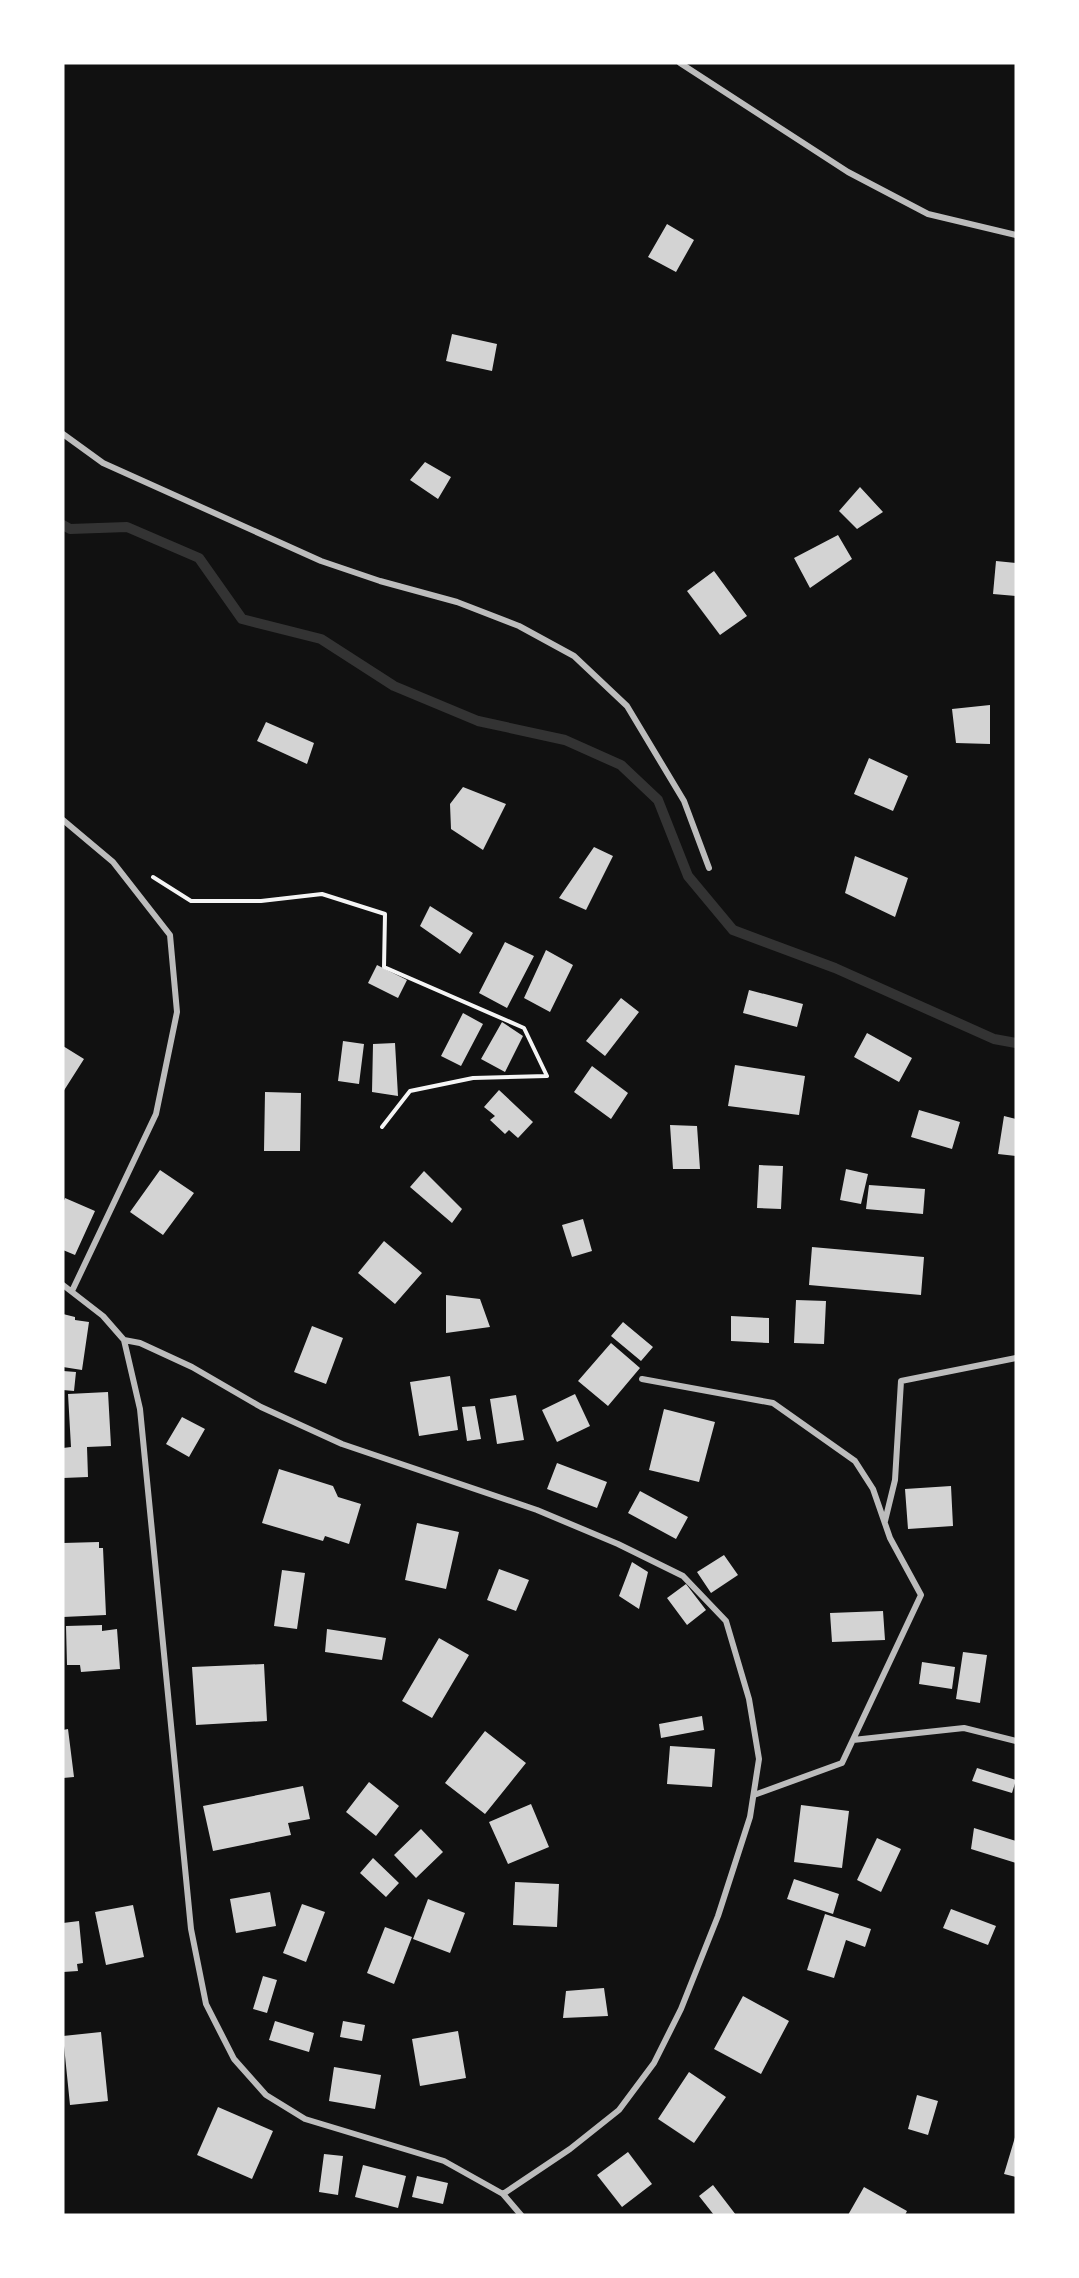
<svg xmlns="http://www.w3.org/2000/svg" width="1079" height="2278" viewBox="0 0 1079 2278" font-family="'Work Sans',sans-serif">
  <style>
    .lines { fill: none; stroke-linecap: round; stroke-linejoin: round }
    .stream { stroke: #333; stroke-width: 10 }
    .building { fill: #d3d3d3 }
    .path { stroke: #f5f5f5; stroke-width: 4 }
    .minor { stroke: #bcbcbc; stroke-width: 6 }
  </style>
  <rect width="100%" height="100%" fill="#111"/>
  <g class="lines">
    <path class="stream" d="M63 525 70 529 127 527 199 558 242 619 321 639 394 686 478 721 565 740 621 765 658 800 688 876 733 930 835 968 994 1039 1016 1043"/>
  </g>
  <path class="building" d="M667 224 694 240 676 272 648 257Z
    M452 334 497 344 492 371 446 361Z
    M425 462 451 477 438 499 410 480Z
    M860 487 883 512 857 529 839 511Z
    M838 535 852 559 810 588 794 558Z
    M996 561 1016 563V596L993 594Z
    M714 571 747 616 720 635 687 591Z
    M990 705V744L956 743 952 709Z
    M266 722 314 743 307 764 257 741Z
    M869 758 908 776 893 811 854 794Z
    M463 787 506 804 483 850 451 829 450 804Z
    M594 847 613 856 586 910 559 898Z
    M855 856 908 878 895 917 845 893Z
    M430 906 473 933 460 954 420 926Z
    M505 942 534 956 507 1008 479 993Z
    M546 950 573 965 550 1012 524 998Z
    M377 965 407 980 398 998 368 983Z
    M749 990 803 1004 797 1027 743 1013Z
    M621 998 639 1012 605 1056 586 1041Z
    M463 1013 483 1024 461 1066 441 1056Z
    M502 1022 523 1036 505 1072 481 1059Z
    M867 1033 912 1058 899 1082 854 1057Z
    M343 1041 364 1044 359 1084 338 1081Z
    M395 1043 398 1096 372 1092 373 1044Z
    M63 1046 84 1059 63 1092Z
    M735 1065 805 1076 799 1115 728 1106Z
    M592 1066 628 1093 611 1119 574 1092Z
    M499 1090 533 1122 518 1138 509 1130 505 1134 490 1120 495 1116 484 1107Z
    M265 1092 301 1093 300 1151H264Z
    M919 1110 960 1122 952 1149 911 1137Z
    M1004 1116 1016 1119V1156L998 1154Z
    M670 1125 697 1126 700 1169H673Z
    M759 1165 783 1166 781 1209 757 1208Z
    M846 1169 868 1174 861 1204 840 1200Z
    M160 1170 194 1193 163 1235 130 1212Z
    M424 1171 462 1209 452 1223 410 1187Z
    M869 1185 925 1189 923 1214 866 1209Z
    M65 1198 95 1211 75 1255 63 1250V1203Z
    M583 1219 592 1251 572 1257 562 1225Z
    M384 1241 422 1273 395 1304 358 1273Z
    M812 1247 924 1257 921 1295 809 1285Z
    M446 1295 480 1299 490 1327 446 1333Z
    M796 1300 826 1301 824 1344 794 1343Z
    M63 1314 75 1317V1320L89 1322 82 1370 63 1367Z
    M731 1316 769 1318V1343L731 1341Z
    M623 1322 653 1347 641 1361 611 1336Z
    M312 1326 343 1338 326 1384 294 1372Z
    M611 1343 640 1368 608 1406 578 1381Z
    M63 1371 76 1372 74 1391 63 1390Z
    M450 1376 458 1430 419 1436 410 1382Z
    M108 1392 111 1446 87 1447 88 1477 63 1478V1448L71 1447 68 1394Z
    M575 1394 590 1426 557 1442 542 1410Z
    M516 1395 524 1440 497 1444 490 1399Z
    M475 1406 481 1439 467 1441 462 1407Z
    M664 1409 715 1422 699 1482 649 1470Z
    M182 1417 205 1429 189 1457 166 1444Z
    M557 1463 607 1482 597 1508 547 1489Z
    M279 1469 333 1486 338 1497 361 1504 349 1544 325 1536 323 1541 262 1523Z
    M951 1486 953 1526 908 1529 905 1489Z
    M640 1491 688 1517 676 1539 628 1513Z
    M417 1523 459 1532 446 1589 405 1580Z
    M99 1542V1548H103L106 1615 63 1617V1543Z
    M724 1555 738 1575 711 1593 697 1572Z
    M632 1562 648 1572 639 1609 619 1596Z
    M499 1569 529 1580 516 1611 487 1600Z
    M282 1570 305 1573 297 1629 274 1626Z
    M686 1584 706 1610 687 1625 667 1598Z
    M883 1611 885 1640 832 1642 830 1613Z
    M102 1625V1631L117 1629 120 1669 81 1672 80 1665H67L66 1626Z
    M327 1629 386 1638 382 1660 325 1652Z
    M439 1638 469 1655 432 1718 402 1701Z
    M963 1652 987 1655 980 1703 956 1699Z
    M922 1662 955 1667 952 1689 919 1684Z
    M264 1664 267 1721 196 1725 192 1667Z
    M702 1716 704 1730 661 1738 659 1724Z
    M68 1729 74 1777 63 1778V1730Z
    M485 1731 526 1763 485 1814 445 1783Z
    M670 1746 715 1749 712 1787 667 1784Z
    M977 1768 1016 1780 1012 1793 972 1781Z
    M369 1782 399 1806 376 1836 346 1812Z
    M303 1786 310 1819 288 1823 291 1835 213 1851 203 1806Z
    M531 1804 549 1847 508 1864 489 1822Z
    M801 1805 849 1811 842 1868 794 1862Z
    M974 1828 1016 1841V1863L971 1849Z
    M421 1829 443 1852 416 1878 394 1855Z
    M877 1838 901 1849 881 1892 857 1880Z
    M373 1858 399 1883 386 1897 360 1873Z
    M794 1879 839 1894 833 1914 787 1899Z
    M515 1882 559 1884 557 1927 513 1925Z
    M270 1892 276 1926 236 1933 230 1899Z
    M428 1899 465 1913 450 1953 413 1939Z
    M302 1904 325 1912 306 1962 283 1953Z
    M133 1905 144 1957 106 1965 95 1912Z
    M951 1909 996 1926 988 1945 943 1928Z
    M825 1914 871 1929 865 1947 846 1940 834 1978 807 1970Z
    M79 1921 83 1963 77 1964 78 1971 63 1972V1923Z
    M385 1927 412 1937 394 1984 367 1973Z
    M263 1976 277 1980 267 2013 253 2009Z
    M604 1988 608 2016 563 2018 566 1991Z
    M743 1996 789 2021 761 2074 714 2049Z
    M275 2021 314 2033 309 2052 269 2040Z
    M343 2021 365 2025 362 2041 340 2037Z
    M458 2031 466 2078 420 2086 412 2039Z
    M101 2032 108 2101 70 2105 63 2036Z
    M334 2067 381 2075 375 2109 329 2101Z
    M689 2072 726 2097 694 2143 658 2119Z
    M917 2095 938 2101 928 2135 908 2129Z
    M218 2107 273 2131 252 2179 197 2155Z
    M1016 2134V2177L1004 2174Z
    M628 2152 652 2184 622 2207 597 2175Z
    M324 2154 343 2156 338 2195 319 2192Z
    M363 2165 406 2176 398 2208 355 2197Z
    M417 2176 448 2183 443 2204 412 2197Z
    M713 2185 736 2215H714L699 2196Z
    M864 2187 907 2211 905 2215H848Z"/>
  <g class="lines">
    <path class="path" d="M153 877 191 901H261L322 894 385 914 384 967 524 1028 547 1076 473 1078 410 1091 382 1127"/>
    <path class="minor" d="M680 63 848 172 928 214 1016 235
      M63 434 103 463 321 561 380 581 457 602 519 626 574 656 627 706 684 801 709 868
      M63 820 113 862 170 935 177 1012 156 1114 72 1291
      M63 1285 103 1316 124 1340 140 1409 191 1929 206 2004 234 2059 266 2095 305 2119 444 2161 503 2194 521 2215
      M124 1340 140 1343 192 1367 261 1407 342 1444 537 1510 618 1544 683 1576 726 1621 749 1699 759 1759 750 1817 718 1916 681 2009 654 2063 619 2110 570 2149 503 2194
      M642 1379 773 1403 855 1461 873 1489 890 1538 921 1595 842 1763 754 1795
      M885 1521 895 1480 901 1381 1016 1358
      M853 1740 964 1728 1016 1741"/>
  </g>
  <rect width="1079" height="2278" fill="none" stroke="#ffffff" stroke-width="129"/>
</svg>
